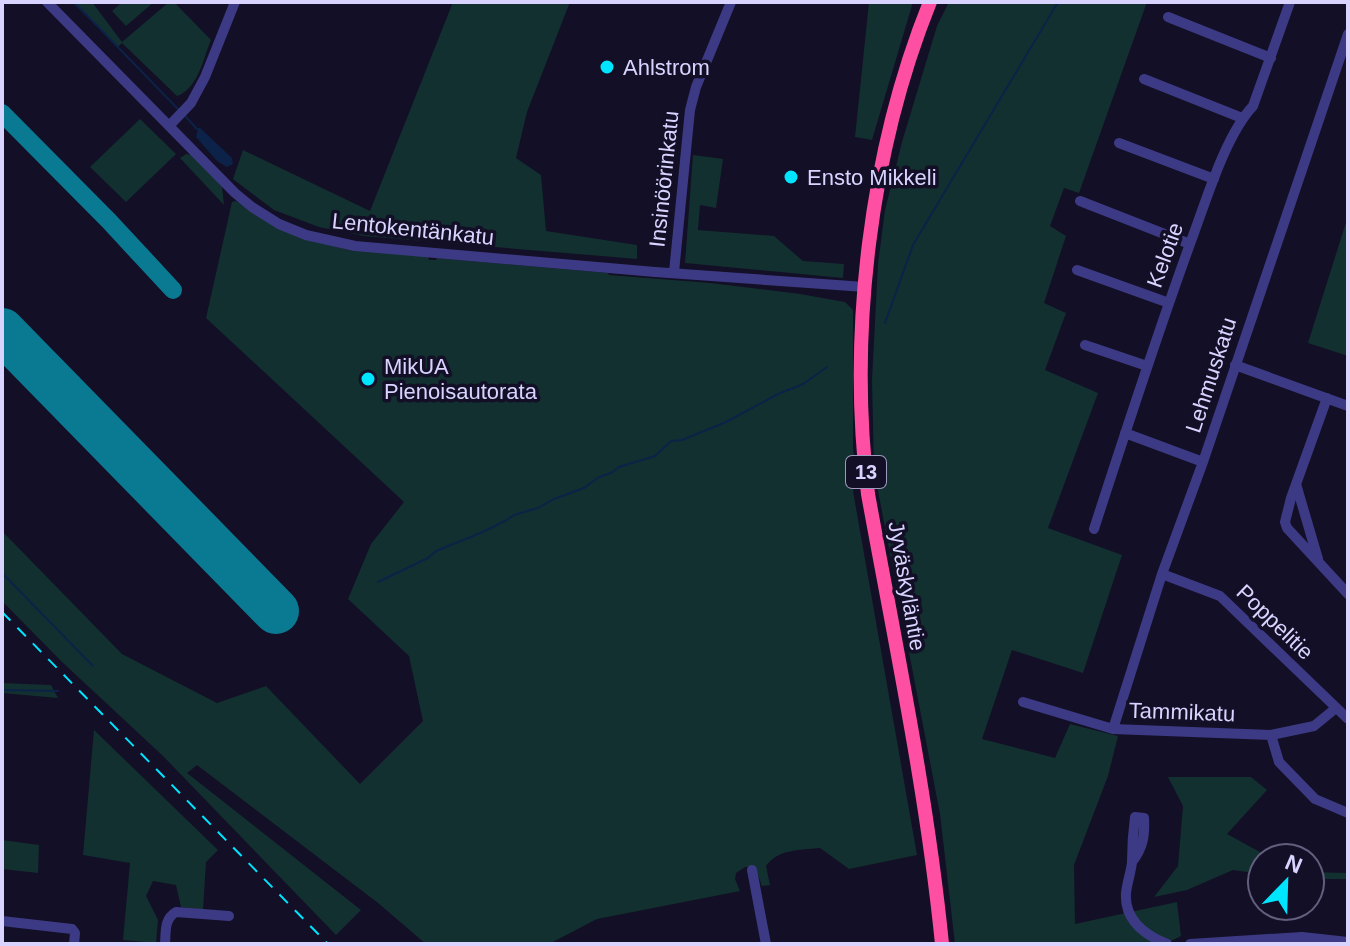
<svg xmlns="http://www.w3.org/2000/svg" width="1350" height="946" viewBox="0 0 1350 946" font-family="Arial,sans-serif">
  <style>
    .green { fill: #12302f }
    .water { fill: #0c2248 }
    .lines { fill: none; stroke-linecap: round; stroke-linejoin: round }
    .stream { stroke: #0c2248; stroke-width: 2 }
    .taxiway { stroke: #0a7a92; stroke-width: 18 }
    .runway { stroke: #0a7a92; stroke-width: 46 }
    .minor { stroke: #3d3a85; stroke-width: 10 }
    .highway { stroke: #ff4fa3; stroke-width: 14 }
    .rail { stroke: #00e5ff; stroke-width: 2; stroke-dasharray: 12 10; stroke-linecap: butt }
    .poi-dot { fill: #00e5ff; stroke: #130f26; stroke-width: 3 }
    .labels { text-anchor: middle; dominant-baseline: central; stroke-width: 7; stroke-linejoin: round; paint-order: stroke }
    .shield { fill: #130f26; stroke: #9e99be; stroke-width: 2 }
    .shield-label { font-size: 20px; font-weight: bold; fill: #d9d4ff }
    .poi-label { font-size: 22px; fill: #d9d4ff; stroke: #130f26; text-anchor: start }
    .street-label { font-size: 22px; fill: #d9d4ff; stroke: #130f26 }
  </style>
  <rect width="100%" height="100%" fill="#130f26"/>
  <path class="green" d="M72 2H92L122 42 169 2H174L211 40C203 59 198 89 177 96L122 43 118 47Z
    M122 2H154L126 26 112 11Z
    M453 2H570L527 112 516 158 541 175 546 231 637 245V259L364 236 319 227 274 210 233 179 243 150 370 211Z
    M869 2H913L872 140 855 137Z
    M949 2H1147L1079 193 1064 188 1050 226 1066 236 1044 303 1066 313 1045 370 1098 393 1048 528 1122 555 1083 673 1012 650 982 739 1055 758 1070 724 1118 736 1108 776 1074 865 1075 924 1177 902 1181 936 1165 944H955L940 814 874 470 872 380 878 264 885 210 902 142 937 26Z
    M140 119 176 154 126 202 90 167Z
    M186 154 193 155 219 183 222 187 224 205 180 158Z
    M693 155 723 159 716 208 700 205 698 230 774 236 803 261 844 264 843 278 685 263Z
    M236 201 304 239 349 250 428 256 429 260H436L437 258 608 273 609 275 710 283 800 294 845 302 853 310V448L856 473 853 491 917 855 849 869 820 848C800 850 778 849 766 866L770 885 762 886 755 867H745L736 873 735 879 740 891 597 919 549 944H426L378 903 197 765 187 773 361 910 336 935 163 756 61 661 2 601V531L122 654 217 703 266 686 360 784 423 721 409 656 348 599 371 544 404 502 206 318 232 202Z
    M1348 216V356L1308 343Z
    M2 683 51 685 58 698 2 693Z
    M94 730 218 850 206 862 203 910 181 907 176 885 153 881 146 896 158 920 156 943 123 940 130 863 83 855Z
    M1168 777H1251L1267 790 1227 834 1271 858H1262V874L1233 870 1187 890 1154 897 1178 866 1183 806Z
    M2 840 39 845 38 873 2 869Z
    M1310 872 1348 873V879H1310Z"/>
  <path class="water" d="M198 128H200L232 158 233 164 227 167 217 161 196 137Z"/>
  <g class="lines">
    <path class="stream" d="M74 2 178 109
      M186 117 197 129
      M885 323 913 245 1058 2
      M2 573 93 666
      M378 582 428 558 436 551 483 532 505 521 514 515 538 508 554 499 584 488 599 477 611 473 619 467 655 456 671 441 682 440 726 422 778 394 803 384 827 367
      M2 690 58 691"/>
    <path class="taxiway" d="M2 113 109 221 173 290"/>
    <path class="runway" d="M2 331 276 611"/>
    <path class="minor" d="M47 2 235 193 252 207 279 224 306 235 355 246 655 272 865 287
      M1168 17 1271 58
      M1144 79 1242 118
      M169 126 191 103 205 77 235 2
      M1119 143 1214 179
      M1080 201 1190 244
      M1077 270 1169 303
      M674 272 690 110 696 87 731 2
      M1085 345 1147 366
      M1235 365 1348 406
      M1327 398 1291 498 1285 522 1287 528 1348 594
      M1125 433 1203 462
      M1296 484 1318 559
      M1094 529C1126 430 1158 331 1194 233 1208 195 1226 135 1253 106L1290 2
      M1162 574 1220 596 1348 719
      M1023 702 1113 729 1271 735 1314 726 1336 708
      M1113 729 1162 574 1203 462 1348 34
      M1271 735 1279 762 1315 799 1348 813
      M1132 862C1143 848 1145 836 1144 818L1135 817C1133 832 1132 847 1132 862 1131 872 1127 883 1126 893 1124 920 1145 935 1167 944
      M752 870 766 944
      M2 921 72 929 75 933 74 944
      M165 944C166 931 164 919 176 912L229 916
      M1190 944 1302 937 1348 942"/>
    <path class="highway" d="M930 2C870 151 848 334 868 494 895 643 927 793 942 944"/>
    <path class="rail" d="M2 612 328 944"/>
  </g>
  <g class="poi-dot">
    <circle cx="607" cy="67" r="8"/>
    <circle cx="791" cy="177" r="8"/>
    <circle cx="368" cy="379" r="8"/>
  </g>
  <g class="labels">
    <rect class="shield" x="846" y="456" width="40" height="32" rx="6"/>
    <g class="shield-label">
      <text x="866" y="472">13</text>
    </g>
    <g class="poi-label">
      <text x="623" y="67">Ahlstrom</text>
      <text x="807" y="177">Ensto Mikkeli</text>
      <text x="384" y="366">MikUA<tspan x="384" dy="25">Pienoisautorata</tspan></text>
    </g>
    <g class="street-label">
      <text transform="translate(664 179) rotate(-84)">Insinöörinkatu</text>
      <text transform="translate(413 229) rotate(6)">Lentokentänkatu</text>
      <text transform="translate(1165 255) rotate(-70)">Kelotie</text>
      <text transform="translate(1211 375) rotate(-72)">Lehmuskatu</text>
      <text transform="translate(907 586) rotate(80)">Jyväskyläntie</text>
      <text transform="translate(1275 622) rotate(44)">Poppelitie</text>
      <text transform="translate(1182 712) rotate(2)">Tammikatu</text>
    </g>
  </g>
  <rect width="1350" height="946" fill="none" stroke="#d9d4ff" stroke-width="8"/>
  <g transform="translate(1286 882) rotate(23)"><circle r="38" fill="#130f26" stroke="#625e7d" stroke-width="2"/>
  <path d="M0-6L14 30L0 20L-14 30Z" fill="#00e5ff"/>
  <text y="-12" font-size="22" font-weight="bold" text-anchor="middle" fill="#d9d4ff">N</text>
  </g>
</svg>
